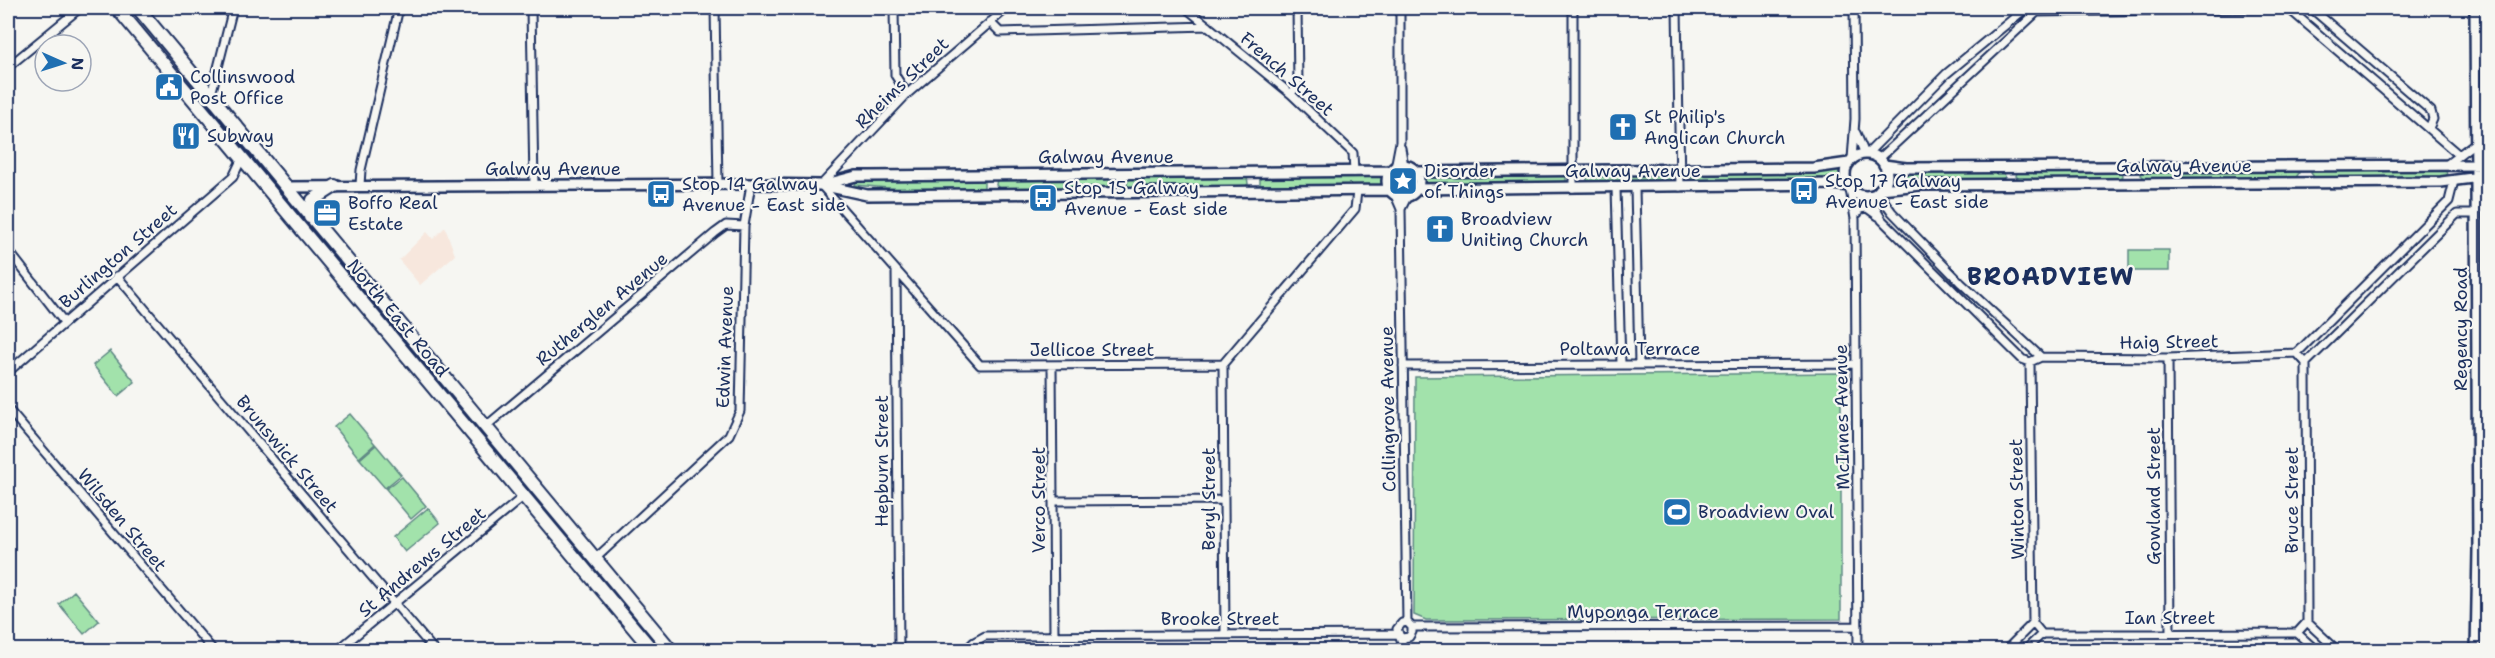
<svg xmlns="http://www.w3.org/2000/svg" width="2495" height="658" viewBox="0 0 2495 658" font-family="'Shantell Sans',sans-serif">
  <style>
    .built { fill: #f7e7dd }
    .green { fill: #a2e2ab; stroke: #5e8884; stroke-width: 1.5 }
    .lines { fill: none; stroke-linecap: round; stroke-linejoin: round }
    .street-casing { stroke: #1b2f5e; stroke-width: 11 }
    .secondary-casing { stroke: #1b2f5e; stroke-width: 14 }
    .highway-casing { stroke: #1b2f5e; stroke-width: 16 }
    .street { stroke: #f6f6f2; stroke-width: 7 }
    .secondary { stroke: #f6f6f2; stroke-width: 9 }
    .highway { stroke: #f6f6f2; stroke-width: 12 }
    .labels { text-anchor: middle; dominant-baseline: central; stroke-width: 4.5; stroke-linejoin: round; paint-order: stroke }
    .street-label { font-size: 18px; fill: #1b2f5e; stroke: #f6f6f2 }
    .poi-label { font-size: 18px; fill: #1b2f5e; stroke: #f6f6f2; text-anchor: start }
    .district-label { font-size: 24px; font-weight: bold; letter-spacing: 1.5px; fill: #1b2f5e; stroke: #f6f6f2 }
  </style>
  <rect width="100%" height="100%" fill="#f6f6f2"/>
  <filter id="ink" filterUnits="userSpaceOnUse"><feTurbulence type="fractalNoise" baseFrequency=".0167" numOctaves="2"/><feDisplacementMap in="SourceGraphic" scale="12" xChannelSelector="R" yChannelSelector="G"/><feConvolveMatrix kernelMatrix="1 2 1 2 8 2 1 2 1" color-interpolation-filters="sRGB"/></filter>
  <g filter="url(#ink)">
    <path class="built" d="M445 227 455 255 420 285 399 260 427 232 433 239Z"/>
    <path class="green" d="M1843 167 1841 181 1691 180V173Z
      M2411 167 2446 170 2447 176 2315 178 2311 173 2312 169Z
      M1890 168 2004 172 2005 177 2000 181 1889 185Z
      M2297 169 2299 173 2295 179H2146L2141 175 2143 170Z
      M1391 181a12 12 0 1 1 24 0a12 12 0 1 1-24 0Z
      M2122 171 2123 176 2119 180 2021 181 2016 176 2017 172Z
      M1671 173V182L1587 184V174Z
      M1382 174 1383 186 1260 185V176Z
      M1423 175H1566V182L1423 185Z
      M1247 176 1248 184 1244 187 1130 188 1127 185 1128 177Z
      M1114 177 1115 184 1111 188 1000 189 996 185 997 178Z
      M984 178V187L982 189H899L855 185 856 182Z
      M2129 250H2169V271H2129Z
      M110 351 135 382 118 396 93 365Z
      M1841 373V619L1426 620 1414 615 1415 377Z
      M350 414 375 444 359 458 334 427Z
      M376 445 401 475 385 488 360 459Z
      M402 477 426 506 411 519 386 489Z
      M428 508 440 523 405 552 393 537Z
      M74 591 99 621 84 634 59 604Z"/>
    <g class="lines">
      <g class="street-casing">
        <path id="street" d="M531 8 534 185
          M715 8 718 185
          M894 8 895 75 907 94
          M1007 8 907 94 821 185 980 365 1223 364 1355 209 1357 191
          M1186 8 1291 94 1353 153 1354 172
          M1573 8V188
          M1677 8 1680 187
          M2288 8 2459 155
          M2311 8 2431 111 2433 119 2429 128
          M2025 9 2037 12 2305 8
          M990 22 1000 32 1208 26
          M8 67 80 8
          M1291 94 1298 84 1297 8
          M211 95 233 8
          M1856 133 1865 154
          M1401 148 1404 166
          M1867 154 1946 74 2025 9
          M1852 159 1855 119 1854 8
          M1879 159 2037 12
          M2446 165 2476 142
          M1395 168 1400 142V8
          M360 185 361 170 399 8
          M1616 188 1621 364
          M1635 188 1639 364
          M1850 189 1855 219 1858 650
          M1877 191 1892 212 1961 283 2041 357
          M1395 195 1401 209 1407 622
          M1868 195 1882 220 2022 359 2030 362 2041 357 2168 358 2297 353 2306 363
          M1401 209 1407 197
          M1859 209 1867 208 1878 216
          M1858 213 1864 195
          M8 250 64 322
          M896 271 899 650
          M117 276 434 650
          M2297 353 2449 201 2454 181
          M2168 358 2170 633
          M2030 362 2033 623 2042 634
          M2306 363 2457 214H2476
          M1223 364 1225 634
          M1052 365 1054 634
          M1403 366 1856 364
          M8 372 233 177 242 158
          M8 409 213 650
          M485 427 715 233 726 225 744 226
          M1055 501 1224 500
          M595 559 729 435 740 411 744 226 751 184
          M2307 622 2337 650
          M1412 627 1858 626
          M2297 633 2307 622 2306 363
          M1402 638 1409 637 1412 632V627L1407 622 1402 623 1397 629 1405 650
          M338 650 524 496
          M966 650 974 642 985 636 1398 634
          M2006 650 2033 623
          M2025 650 2042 634 2297 633 2316 650"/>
      </g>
      <g class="secondary-casing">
        <path id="secondary" d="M2475 8 2478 550 2476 650
          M2487 8 2488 119
          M1845 175a21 21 0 1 1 42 0a21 21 0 1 1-42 0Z
          M1884 165 1906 168 2488 165
          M1387 181a16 16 0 1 1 32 0a16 16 0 1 1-32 0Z
          M1416 172 1814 168 1849 163
          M822 185 856 176H870L1391 171
          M285 187 751 184 821 185 867 195 1391 190
          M1417 189 1833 184 1849 186
          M1880 189 1921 185 2441 182 2488 176"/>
      </g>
      <g class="highway-casing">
        <path id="highway" d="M117 8 652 650
          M138 8 671 650
          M310 217 313 200 335 186"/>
      </g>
      <use href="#street" class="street"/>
      <use href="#secondary" class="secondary"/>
      <use href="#highway" class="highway"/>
    </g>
  </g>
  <defs>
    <g id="civic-square" transform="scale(1.5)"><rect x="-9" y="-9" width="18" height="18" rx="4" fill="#1f6fb2" stroke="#f6f6f2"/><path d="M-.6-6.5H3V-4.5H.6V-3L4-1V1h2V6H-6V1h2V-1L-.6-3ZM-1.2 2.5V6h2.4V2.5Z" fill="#fff"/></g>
    <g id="church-square" transform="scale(1.5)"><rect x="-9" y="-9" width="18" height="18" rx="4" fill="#1f6fb2" stroke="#f6f6f2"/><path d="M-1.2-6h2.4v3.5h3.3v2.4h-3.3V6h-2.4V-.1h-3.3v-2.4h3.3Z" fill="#fff"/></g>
    <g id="restaurant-square" transform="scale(1.5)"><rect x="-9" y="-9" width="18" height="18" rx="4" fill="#1f6fb2" stroke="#f6f6f2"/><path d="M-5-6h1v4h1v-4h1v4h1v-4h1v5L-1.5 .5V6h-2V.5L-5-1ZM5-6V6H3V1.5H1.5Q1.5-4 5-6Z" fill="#fff"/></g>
    <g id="sight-square" transform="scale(1.5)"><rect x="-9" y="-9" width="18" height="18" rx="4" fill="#1f6fb2" stroke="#f6f6f2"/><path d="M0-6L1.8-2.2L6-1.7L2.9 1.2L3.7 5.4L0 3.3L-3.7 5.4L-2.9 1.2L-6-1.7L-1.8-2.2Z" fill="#fff"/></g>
    <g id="bus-square" transform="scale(1.5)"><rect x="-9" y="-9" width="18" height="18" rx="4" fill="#1f6fb2" stroke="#f6f6f2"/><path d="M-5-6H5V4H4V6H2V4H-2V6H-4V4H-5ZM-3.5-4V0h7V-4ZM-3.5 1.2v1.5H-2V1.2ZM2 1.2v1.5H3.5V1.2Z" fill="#fff"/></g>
    <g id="office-square" transform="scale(1.5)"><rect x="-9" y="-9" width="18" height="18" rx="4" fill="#1f6fb2" stroke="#f6f6f2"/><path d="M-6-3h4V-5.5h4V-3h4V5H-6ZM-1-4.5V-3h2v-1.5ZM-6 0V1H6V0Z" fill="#fff"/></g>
    <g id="stadium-square" transform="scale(1.5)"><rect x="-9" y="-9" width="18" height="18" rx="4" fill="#1f6fb2" stroke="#f6f6f2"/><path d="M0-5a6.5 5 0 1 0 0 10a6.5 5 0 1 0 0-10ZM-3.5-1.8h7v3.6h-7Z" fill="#fff"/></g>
  </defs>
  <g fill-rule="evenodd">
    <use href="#civic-square" x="169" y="87"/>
    <use href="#church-square" x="1623" y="127"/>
    <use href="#restaurant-square" x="186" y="136"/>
    <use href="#sight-square" x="1403" y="181"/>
    <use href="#bus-square" x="1804" y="191"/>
    <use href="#bus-square" x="661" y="194"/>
    <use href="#bus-square" x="1043" y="198"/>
    <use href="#office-square" x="327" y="213"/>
    <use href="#church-square" x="1440" y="229"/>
    <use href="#stadium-square" x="1677" y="512"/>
  </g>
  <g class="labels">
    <g class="street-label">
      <text transform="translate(1287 74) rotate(41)">French Street</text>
      <text transform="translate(902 83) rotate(-44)">Rheims Street</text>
      <text x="1106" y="157">Galway Avenue</text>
      <text x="2184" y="166">Galway Avenue</text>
      <text x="553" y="169">Galway Avenue</text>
      <text x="1633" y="171">Galway Avenue</text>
      <text transform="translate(118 256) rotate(-41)">Burlington Street</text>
      <text transform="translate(602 309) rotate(-40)">Rutherglen Avenue</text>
      <text transform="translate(398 318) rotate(50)">North East Road</text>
      <text transform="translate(2461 329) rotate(-90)">Regency Road</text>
      <text transform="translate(2169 342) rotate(-1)">Haig Street</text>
      <text transform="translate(725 347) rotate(-88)">Edwin Avenue</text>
      <text x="1630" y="349">Poltawa Terrace</text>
      <text x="1092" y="350">Jellicoe Street</text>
      <text transform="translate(1388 409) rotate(-91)">Collingrove Avenue</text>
      <text transform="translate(1842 417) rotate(-91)">McInnes Avenue</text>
      <text transform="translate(287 454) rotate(50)">Brunswick Street</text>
      <text transform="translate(882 461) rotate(-90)">Hepburn Street</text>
      <text transform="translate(2154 496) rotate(-90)">Gowland Street</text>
      <text transform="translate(1209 499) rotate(-90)">Beryl Street</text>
      <text transform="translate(2017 499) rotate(-91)">Winton Street</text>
      <text transform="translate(1039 500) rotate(-90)">Verco Street</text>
      <text transform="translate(2292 500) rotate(-90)">Bruce Street</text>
      <text transform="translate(122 520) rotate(50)">Wilsden Street</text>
      <text transform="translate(422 562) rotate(-40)">St Andrews Street</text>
      <text x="1643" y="612">Myponga Terrace</text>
      <text x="2170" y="618">Ian Street</text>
      <text x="1220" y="619">Brooke Street</text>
    </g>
    <g class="poi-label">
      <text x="190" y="77">Collinswood<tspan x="190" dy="21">Post Office</tspan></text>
      <text x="1644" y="117">St Philip's<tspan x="1644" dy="21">Anglican Church</tspan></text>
      <text x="207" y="136">Subway</text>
      <text x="1424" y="171">Disorder<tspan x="1424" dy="21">of Things</tspan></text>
      <text x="1825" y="181">Stop 17 Galway<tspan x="1825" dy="21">Avenue - East side</tspan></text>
      <text x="682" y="184">Stop 14 Galway<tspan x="682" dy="21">Avenue - East side</tspan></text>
      <text x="1064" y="188">Stop 15 Galway<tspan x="1064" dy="21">Avenue - East side</tspan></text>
      <text x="348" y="203">Boffo Real<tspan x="348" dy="21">Estate</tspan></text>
      <text x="1461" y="219">Broadview<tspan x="1461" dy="21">Uniting Church</tspan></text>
      <text x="1698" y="512">Broadview Oval</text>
    </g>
    <g class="district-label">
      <text x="2051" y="277">BROADVIEW</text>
    </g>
  </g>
  <rect width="2495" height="658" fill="none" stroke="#f6f6f2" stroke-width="30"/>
  <rect x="15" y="15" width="2465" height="628" fill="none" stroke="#1b2f5e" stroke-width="2" filter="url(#ink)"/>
  <g transform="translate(63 63) rotate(93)"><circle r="28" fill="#f6f6f2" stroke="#9ea6b7" stroke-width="1.5"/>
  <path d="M0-4.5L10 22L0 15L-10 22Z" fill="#1f6fb2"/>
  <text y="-9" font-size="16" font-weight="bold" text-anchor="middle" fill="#1b2f5e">N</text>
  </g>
</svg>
